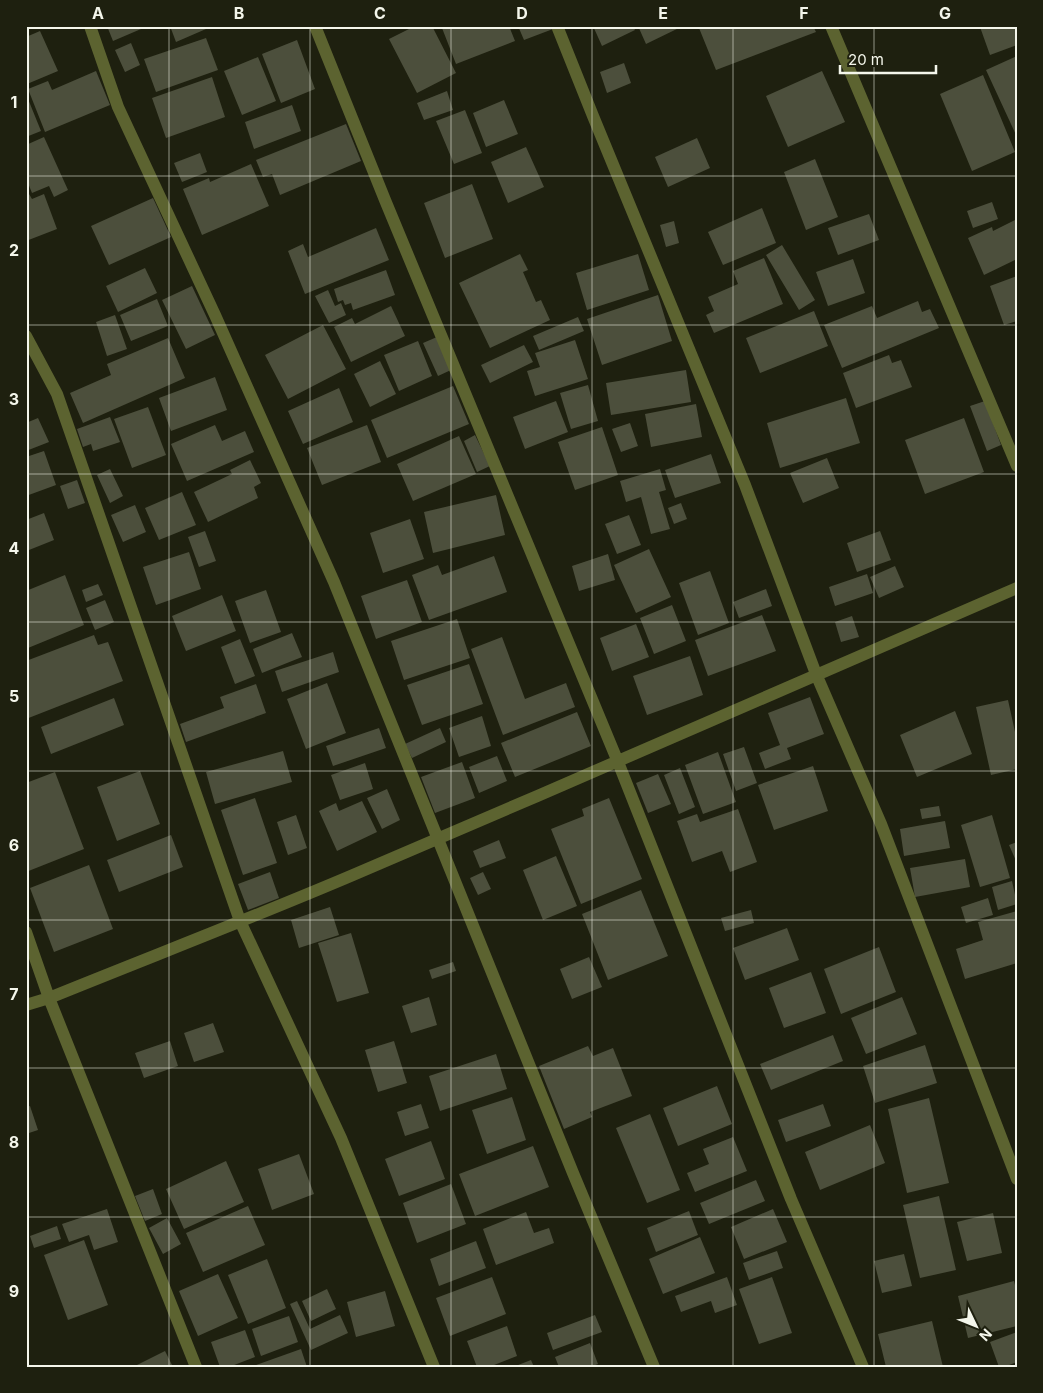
<svg xmlns="http://www.w3.org/2000/svg" width="1043" height="1393" viewBox="0 0 1043 1393" font-family="Inter,sans-serif">
  <style>
    .building { fill: #4c4f3c }
    .lines { fill: none; stroke-linecap: round; stroke-linejoin: round }
    .minor { stroke: #5c6330; stroke-width: 12 }
    .grid { fill: none; stroke: #f4f6eb; stroke-width: 1; stroke-opacity: 0.55 }
    .neatline { fill: none; stroke: #f4f6eb; stroke-width: 2 }
    .grid-label { font-size: 16px; text-anchor: middle; font-weight: bold; fill: #f4f6eb }
  </style>
  <rect width="100%" height="100%" fill="#1e200f"/>
  <path class="building" d="M107 26H148L113 41Z
    M170 26H205L206 29 176 42Z
    M415 26H432L456 73 417 93 389 39Z
    M446 26H509L515 41 456 64 442 28Z
    M518 26H552L553 29 524 40Z
    M593 26H633L635 30 602 46Z
    M638 26H683L646 44Z
    M703 26H813L816 32 716 70 699 28Z
    M983 26H1017V45L990 55 980 27Z
    M40 31 58 71 27 84 26 37Z
    M206 38 218 70 156 92 144 59Z
    M297 40 315 89 281 103 262 54Z
    M131 43 140 65 125 72 115 50Z
    M1017 56V137L986 70Z
    M258 57 276 101 242 115 224 71Z
    M624 63 631 83 607 93 600 72Z
    M96 71 110 105 45 132 28 89 48 81 52 90Z
    M822 71 845 122 788 147 766 96Z
    M983 75 1015 152 972 171 940 94Z
    M212 77 225 117 166 138 152 98Z
    M447 91 453 110 424 120 417 103Z
    M26 94 41 131 26 137Z
    M504 100 518 134 486 147 473 113Z
    M292 105 301 131 254 149 245 122Z
    M465 110 482 153 454 164 436 121Z
    M346 124 361 161 280 195 272 174 263 177 256 160Z
    M44 137 68 190 54 197 49 186 32 193 28 183 26 184V145Z
    M697 138 710 168 668 187 655 157Z
    M526 147 544 187 508 203 491 162Z
    M200 153 207 172 182 182 174 163Z
    M815 159 838 217 806 230 784 172Z
    M251 164 269 206 202 235 183 189 209 178 210 182Z
    M472 184 493 239 445 258 424 203Z
    M29 194 32 199 44 194 57 229 26 241V195Z
    M153 198 171 237 109 265 91 226Z
    M992 202 998 219 973 228 967 211Z
    M762 208 776 243 723 265 708 232Z
    M869 214 879 240 838 255 828 228Z
    M1017 219V259L984 275 968 238 992 227 993 231Z
    M674 221 679 243 666 247 660 225Z
    M376 228 389 260 305 294 288 251 303 244 308 257Z
    M782 245 815 300 799 310 766 255Z
    M520 254 528 270 523 272 536 302 541 300 550 320 490 348 459 283Z
    M638 254 649 290 587 310 576 273Z
    M764 258 783 304 714 333 706 315 714 311 708 297 738 284 733 271Z
    M853 259 865 293 828 306 816 272Z
    M145 268 157 293 118 312 106 286Z
    M386 270 395 295 353 310 351 303 345 305 343 300 338 302 334 289Z
    M1017 276V321L1004 325 990 286Z
    M192 286 215 335 186 349 162 300Z
    M328 290 335 306 341 303 346 315 329 323 315 296Z
    M658 295 672 341 602 365 587 319Z
    M157 299 168 326 131 341 120 315Z
    M918 301 922 312 930 309 939 328 842 368 824 325 872 306 877 318Z
    M391 306 405 336 351 362 334 327 352 318 355 324Z
    M814 311 828 346 760 373 746 338Z
    M115 315 127 349 107 356 96 322Z
    M578 317 584 331 539 350 533 336Z
    M323 325 346 369 288 399 265 355Z
    M437 337 451 370 438 376 423 343Z
    M168 338 185 378 83 423 70 393 111 375 107 364Z
    M575 340 588 379 535 396 527 371 540 367 535 353Z
    M418 341 432 376 399 391 384 355Z
    M524 345 533 362 490 383 481 365Z
    M889 355 892 363 901 360 912 387 856 408 843 373Z
    M380 361 396 394 370 407 354 374Z
    M686 370 691 402 611 415 606 383Z
    M215 377 227 410 171 431 159 398Z
    M588 385 598 421 571 429 560 393Z
    M453 386 469 424 387 458 371 420Z
    M339 388 353 422 303 444 288 411Z
    M846 398 860 443 780 468 767 423Z
    M556 401 568 432 525 449 513 417Z
    M985 401 1001 445 987 451 970 406Z
    M696 404 702 437 651 447 645 414Z
    M148 407 166 455 132 468 114 419Z
    M110 417 120 442 93 451 91 444 83 447 77 429Z
    M38 418 49 442 26 451V423Z
    M964 418 984 472 925 494 905 440Z
    M630 423 638 446 621 452 612 429Z
    M215 425 222 441 245 431 254 452 187 481 171 444Z
    M367 425 381 462 322 485 307 448Z
    M602 427 618 475 575 490 558 442Z
    M475 435 490 466 477 472 464 441Z
    M459 436 476 474 413 501 397 464Z
    M44 451 56 485 26 496V457Z
    M711 454 721 483 675 498 665 470Z
    M827 458 839 488 803 503 790 473Z
    M250 460 261 483 254 487 258 498 208 522 194 492 232 474 230 470Z
    M110 469 123 496 110 503 97 475Z
    M660 469 666 490 659 492 670 529 651 534 641 497 626 502 620 481Z
    M77 480 85 503 68 509 60 486Z
    M182 492 196 525 159 540 145 508Z
    M496 495 505 535 433 553 424 512Z
    M681 503 687 519 674 524 668 508Z
    M135 505 146 532 123 542 111 515Z
    M44 513 54 540 29 550 26 544V520Z
    M629 515 641 545 617 554 605 524Z
    M410 519 424 559 383 573 370 533Z
    M205 531 216 561 199 567 188 537Z
    M880 531 891 560 857 572 847 543Z
    M649 549 671 597 636 613 614 565Z
    M189 552 201 589 156 605 143 567Z
    M608 554 615 580 579 591 572 566Z
    M494 556 507 592 429 620 412 575 438 565 442 575Z
    M895 566 904 587 879 598 870 577Z
    M710 571 729 623 698 635 679 583Z
    M867 574 873 593 835 606 829 587Z
    M65 575 84 625 28 648 26 644V591Z
    M407 580 422 622 376 639 361 596Z
    M98 584 103 595 86 602 82 590Z
    M766 589 772 606 739 618 733 602Z
    M266 590 281 632 250 643 235 601Z
    M222 595 236 631 186 651 172 616Z
    M105 600 114 622 95 630 86 608Z
    M672 605 686 641 654 654 640 618Z
    M762 615 776 651 708 676 695 640Z
    M852 616 859 637 841 642 835 622Z
    M457 619 470 658 404 680 391 641Z
    M636 624 649 657 612 671 600 638Z
    M292 633 302 657 262 673 253 649Z
    M94 635 98 645 108 642 123 681 26 719V661Z
    M502 637 525 699 566 683 575 707 503 735 471 649Z
    M240 639 255 676 235 684 221 647Z
    M333 652 339 672 282 692 275 671Z
    M690 656 703 695 647 715 633 676Z
    M469 664 483 704 422 725 407 685Z
    M327 683 346 733 306 749 287 699Z
    M256 684 266 713 186 742 180 724 224 708 220 697Z
    M810 697 824 734 787 748 791 759 765 769 759 753 780 745 768 713Z
    M114 698 124 725 51 754 41 727Z
    M1008 700 1017 741V769L991 775 976 707Z
    M955 711 972 754 917 777 900 735Z
    M577 712 591 746 515 777 501 743Z
    M482 716 491 746 459 757 449 728Z
    M379 728 386 748 333 766 326 746Z
    M440 728 446 742 412 758 405 744Z
    M744 747 757 783 736 791 723 754Z
    M283 751 292 782 215 804 206 772Z
    M718 752 736 802 703 814 685 765Z
    M497 756 507 781 479 793 469 767Z
    M462 762 475 798 435 813 421 777Z
    M365 763 373 789 340 800 331 775Z
    M813 766 828 811 774 830 758 785Z
    M680 768 695 807 679 814 664 775Z
    M140 771 160 824 117 841 97 787Z
    M55 772 84 849 26 872V783Z
    M658 774 671 804 648 813 636 783Z
    M387 789 400 820 382 829 367 798Z
    M255 798 277 863 243 875 221 810Z
    M609 798 642 879 581 904 551 829 584 816 582 809Z
    M362 801 377 832 337 851 319 811 336 803 339 811Z
    M939 806 941 816 922 819 920 809Z
    M738 809 757 862 730 872 722 851 692 862 677 821 697 814 700 822Z
    M296 815 307 848 288 855 277 822Z
    M992 815 1010 878 980 887 961 825Z
    M945 821 950 848 904 856 900 829Z
    M171 835 183 867 119 892 107 860Z
    M499 840 506 858 480 868 473 851Z
    M1017 842V863L1009 845Z
    M556 856 577 906 543 920 523 870Z
    M965 859 970 887 915 897 910 868Z
    M89 865 113 929 54 952 30 888Z
    M270 872 279 898 248 910 238 884Z
    M483 872 491 889 478 895 470 878Z
    M1012 881 1017 904 998 910 992 887Z
    M641 890 668 956 608 980 582 914Z
    M988 898 993 915 966 923 961 907Z
    M330 907 339 935 299 948 291 920Z
    M751 910 754 923 725 931 721 918Z
    M1017 911V963L965 979 956 949 983 940 978 922Z
    M787 928 799 960 745 980 733 948Z
    M351 933 369 993 337 1002 318 943Z
    M879 947 896 992 841 1014 824 969Z
    M589 957 602 987 572 999 560 969Z
    M453 962 456 971 432 979 429 970Z
    M811 972 826 1013 784 1028 769 988Z
    M429 997 437 1025 411 1033 402 1006Z
    M902 997 917 1034 866 1054 851 1018Z
    M213 1023 224 1052 194 1062 184 1033Z
    M833 1035 843 1061 771 1090 760 1064Z
    M170 1041 178 1066 144 1078 135 1053Z
    M394 1041 407 1083 378 1092 365 1050Z
    M925 1045 937 1083 875 1103 863 1066Z
    M588 1046 593 1056 613 1048 632 1096 590 1112 592 1117 564 1129 539 1066Z
    M496 1054 507 1089 440 1111 429 1076Z
    M717 1086 732 1124 678 1146 663 1108Z
    M512 1097 526 1140 487 1154 472 1110Z
    M929 1098 949 1183 907 1193 888 1109Z
    M421 1104 429 1128 405 1136 397 1112Z
    M823 1104 831 1126 786 1142 778 1120Z
    M30 1106 38 1130 26 1134V1107Z
    M650 1114 680 1190 647 1203 616 1128Z
    M870 1125 885 1163 820 1190 805 1152Z
    M733 1137 747 1171 695 1192 687 1173 709 1164 703 1149Z
    M431 1141 445 1179 399 1196 385 1159Z
    M533 1146 549 1187 475 1216 459 1174Z
    M299 1154 314 1194 272 1210 258 1169Z
    M226 1161 244 1202 184 1229 166 1189Z
    M756 1180 765 1201 709 1224 700 1203Z
    M451 1184 466 1224 417 1243 403 1203Z
    M153 1189 162 1214 145 1221 135 1196Z
    M939 1196 956 1270 920 1278 903 1205Z
    M248 1206 265 1245 203 1272 186 1233Z
    M107 1209 118 1242 94 1250 89 1235 69 1242 62 1224Z
    M773 1209 787 1242 744 1259 731 1227Z
    M689 1211 698 1235 656 1252 647 1228Z
    M526 1212 534 1233 549 1228 554 1243 496 1265 483 1229Z
    M993 1213 1002 1253 967 1261 957 1222Z
    M167 1218 181 1244 163 1254 149 1228Z
    M57 1226 61 1239 34 1248 30 1236Z
    M700 1237 715 1273 663 1294 649 1259Z
    M84 1240 108 1305 68 1320 44 1255Z
    M476 1241 486 1268 439 1286 430 1259Z
    M777 1251 783 1268 749 1280 743 1263Z
    M904 1254 912 1286 882 1293 874 1261Z
    M267 1259 286 1308 248 1324 228 1275Z
    M218 1274 238 1318 198 1336 179 1291Z
    M492 1277 506 1314 450 1336 436 1298Z
    M727 1277 737 1305 715 1313 711 1301 681 1312 675 1296Z
    M772 1277 792 1333 759 1344 739 1289Z
    M1014 1281 1017 1293V1326L968 1338 958 1296Z
    M327 1289 336 1309 311 1321 302 1301Z
    M385 1291 395 1326 356 1337 347 1302Z
    M297 1301 310 1329 340 1315 348 1333 311 1350 290 1304Z
    M595 1315 602 1332 553 1350 547 1333Z
    M289 1316 298 1342 261 1356 252 1329Z
    M932 1321 943 1367H886L878 1334Z
    M507 1326 517 1356 489 1367H477L467 1341Z
    M245 1330 255 1357 229 1367H220L211 1342Z
    M1017 1332V1362L1004 1367H999L990 1342Z
    M590 1343 598 1364 590 1367H559L555 1357Z
    M301 1349 307 1367H253V1366Z
    M165 1351 173 1367H133Z
    M531 1360 534 1367H513Z"/>
  <g class="lines">
    <path class="minor" d="M90 26 118 107 215 315 334 582 573 1173 654 1367
      M315 26 385 200 618 762 791 1199 863 1367
      M557 26 593 116 745 485 816 674 881 824 1017 1179
      M831 26 1017 466
      M26 336 57 394 240 921 341 1138 434 1367
      M26 932 49 998 196 1367
      M26 1005 49 998C150 957 252 918 353 875 575 781 795 683 1017 588"/>
  </g>
  <path class="grid" d="M169 26V1367M310 26V1367M451 26V1367M592 26V1367M733 26V1367M874 26V1367M26 176H1017M26 325H1017M26 474H1017M26 622H1017M26 771H1017M26 920H1017M26 1068H1017M26 1217H1017"/>
  <rect width="1043" height="1393" fill="none" stroke="#1e200f" stroke-width="55"/>
  <g transform="translate(976 1326) rotate(133)" stroke="#1e200f" stroke-width="4" paint-order="stroke">
  <path d="M0-4L9 19L0 12L-9 19Z" fill="#f4f6eb"/>
  <text y="-8" font-size="14" font-weight="bold" text-anchor="middle" fill="#f4f6eb">N</text>
  </g>
  <path d="M840 65v8h96v-8" fill="none" stroke="#f4f6eb" stroke-width="2.5"/>
  <text x="848" y="65" font-size="15" fill="#f4f6eb" stroke="#1e200f" stroke-width="4" paint-order="stroke">20 m</text>
  <rect x="28" y="28" width="988" height="1338" class="neatline"/>
  <g class="grid-label">
    <text x="98" y="19">A</text>
    <text x="239" y="19">B</text>
    <text x="380" y="19">C</text>
    <text x="522" y="19">D</text>
    <text x="663" y="19">E</text>
    <text x="804" y="19">F</text>
    <text x="945" y="19">G</text>
    <text x="14" y="108">1</text>
    <text x="14" y="256">2</text>
    <text x="14" y="405">3</text>
    <text x="14" y="554">4</text>
    <text x="14" y="702">5</text>
    <text x="14" y="851">6</text>
    <text x="14" y="1000">7</text>
    <text x="14" y="1148">8</text>
    <text x="14" y="1297">9</text>
  </g>
</svg>
